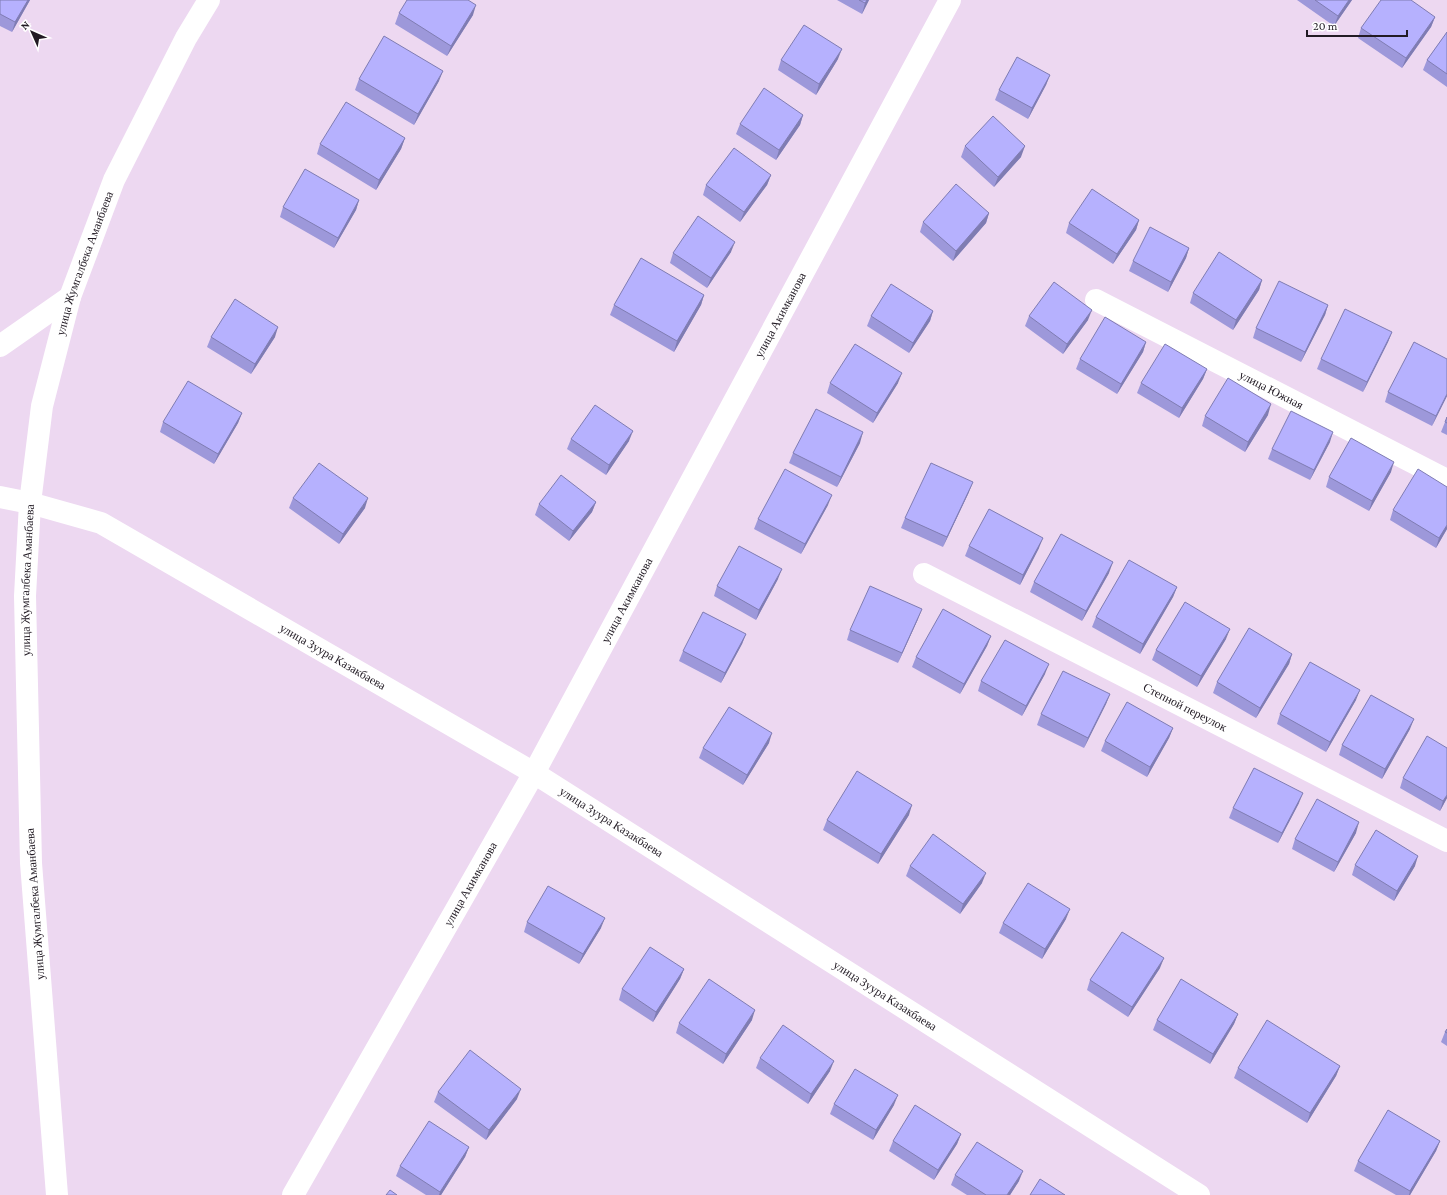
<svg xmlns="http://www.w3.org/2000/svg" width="1447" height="1195" viewBox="0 0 1447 1195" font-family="'Crimson Pro',serif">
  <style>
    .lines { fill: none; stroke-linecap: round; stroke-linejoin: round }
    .minor { stroke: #fff; stroke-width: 22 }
    .primary { stroke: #fff; stroke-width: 22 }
    .wall { fill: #9d98da }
    .shaded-wall { fill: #7f7cb2 }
    .building { fill: #b6b1fe; stroke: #7f7cb2 }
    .labels { text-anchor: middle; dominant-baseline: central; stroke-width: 3; stroke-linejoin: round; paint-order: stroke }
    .street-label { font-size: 12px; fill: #221b24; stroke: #fff }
  </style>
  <rect width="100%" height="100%" fill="#edd8f1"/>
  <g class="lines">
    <g class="minor">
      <path id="s1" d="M1096 300 1447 480"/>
      <path d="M0 346 70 297"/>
      <path id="s2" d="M0 497 30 503 101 523 534 773 1199 1195"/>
      <path id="s3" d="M924 574 1447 841"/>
      <path id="s4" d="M293 1195 534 773 950 0"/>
    </g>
    <path class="primary" id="s5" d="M57 1195 31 863 25 596 30 503 42 406 70 297 114 180 186 38 209 0"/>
  </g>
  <path class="wall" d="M0 0H30L12 32 0 26Z
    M837 0H869L862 14Z
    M1297 0H1352L1334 26Z
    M399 13 473 15 447 56 395 24Z
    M1435 17 1431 27 1402 68 1358 38 1361 28Z
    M1447 32V87L1423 70 1427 60Z
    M838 59 816 95 778 70 781 60Z
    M1050 75 1046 85 1028 119 995 100 999 90Z
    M359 79 439 81 414 125 355 90Z
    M803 115 800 125 776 160 736 134 740 124Z
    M405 138 401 149 376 190 317 154 320 144Z
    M965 146 1021 157 994 187 961 157Z
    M771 175 767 185 740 222 703 195 706 185Z
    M359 200 356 210 334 248 280 217 283 207Z
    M989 213 986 223 953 261 920 232 923 222Z
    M1139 220 1136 230 1113 264 1066 233 1069 223Z
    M1189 248 1186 258 1168 292 1129 271 1133 261Z
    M731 252 707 288 670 263 673 253Z
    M1262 280 1259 290 1233 330 1190 303 1193 293Z
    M704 295 701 305 674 352 610 315 614 305Z
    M1328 305 1325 315 1301 362 1253 338 1256 328Z
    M933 311 930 321 909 353 867 326 871 316Z
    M1029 316 1088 320 1063 354 1025 326Z
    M1392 332 1388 342 1363 392 1317 369 1321 359Z
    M211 337H275L251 374 207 347Z
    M1146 342 1143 352 1117 394 1076 369 1080 359Z
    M1207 369 1203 379 1179 418 1137 393 1141 383Z
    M830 383H898L873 423 827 393Z
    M1388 392 1447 396 1432 426 1385 402Z
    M242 413 238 423 214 464 160 432 163 422Z
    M1268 415 1245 452 1202 426 1205 416Z
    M1447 417V435L1441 432Z
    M571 439 629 441 606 475 567 449Z
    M1330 442 1310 480 1268 459 1272 449Z
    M860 443 837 487 789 463 793 453Z
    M1391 472 1369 511 1326 487 1329 477Z
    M969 492 943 547 901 528 905 518Z
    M293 498 365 508 339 544 289 508Z
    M596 502 592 512 569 541 535 515 539 504Z
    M828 505 801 554 754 529 758 519Z
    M1393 510 1447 529 1436 548 1390 520Z
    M969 546 1039 548 1020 585 965 556Z
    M1109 573 1082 621 1030 592 1034 582Z
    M778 579 756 620 714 596 717 586Z
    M1177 587 1173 597 1140 654 1092 627 1096 617Z
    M918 619 898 663 847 640 850 630Z
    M746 634 742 644 721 683 679 661 683 651Z
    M991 636 987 646 960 694 912 667 916 657Z
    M1226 639 1197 687 1152 660 1156 650Z
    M1292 654 1289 664 1256 718 1213 693 1217 682Z
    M1045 674 1022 716 978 691 981 681Z
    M1110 694 1106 704 1084 748 1037 725 1041 714Z
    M1356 700 1326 752 1277 724 1280 714Z
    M1173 728 1169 738 1147 777 1101 751 1105 741Z
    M1410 729 1382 779 1339 755 1342 745Z
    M769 743 743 785 699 758 703 748Z
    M1403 778 1447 798 1440 811 1400 788Z
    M1299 803 1278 843 1229 818 1233 808Z
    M909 815 878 864 823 830 827 820Z
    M1356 833 1334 872 1292 849 1295 839Z
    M1355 865 1415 866 1394 901 1352 875Z
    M910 866 982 883 960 914 906 876Z
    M1066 919 1042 959 999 933 1003 923Z
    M527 922 601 928 579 964 524 932Z
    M1160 968 1128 1017 1087 990 1090 980Z
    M684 969 680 979 653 1022 619 1000 622 989Z
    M1238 1014 1234 1024 1210 1064 1153 1030 1157 1020Z
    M752 1020 723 1064 676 1033 679 1023Z
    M1447 1029V1046L1441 1042 1445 1032Z
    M760 1058 830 1071 808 1104 756 1068Z
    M1340 1066 1336 1076 1307 1123 1234 1078 1238 1068Z
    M438 1092 517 1099 486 1140 434 1102Z
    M834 1104 894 1105 873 1140 830 1114Z
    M961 1134 957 1144 934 1180 889 1151 893 1141Z
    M1440 1141 1436 1151 1410 1195H1396L1354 1171 1358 1161Z
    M469 1147 465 1157 441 1195H426L396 1176 400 1166Z
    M955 1175 1019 1181 1010 1195H967L951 1185Z"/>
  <path class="shaded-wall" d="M28 0H30L12 32 15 22Z
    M867 0H869L862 14 865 3Z
    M1349 0H1352L1334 26 1338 16Z
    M476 5 473 15 447 56 451 46Z
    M1435 17 1431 27 1402 68 1406 58Z
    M842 49 838 59 816 95 819 84Z
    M443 71 439 81 414 125 418 114Z
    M1050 75 1046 85 1028 119 1032 108Z
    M803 115 800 125 776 160 779 150Z
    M405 138 401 149 376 190 379 180Z
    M1025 146 1021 157 994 187 998 177Z
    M771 175 767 185 740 222 744 212Z
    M359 200 356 210 334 248 338 238Z
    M989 213 986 223 953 261 956 251Z
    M1139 220 1136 230 1113 264 1117 254Z
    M735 242 731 252 707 288 711 278Z
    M1189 248 1186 258 1168 292 1171 282Z
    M1262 280 1259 290 1233 330 1236 320Z
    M704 295 701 305 674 352 677 341Z
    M1328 305 1325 315 1301 362 1305 352Z
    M1092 310 1088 320 1063 354 1067 344Z
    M933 311 930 321 909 353 913 343Z
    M278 327 275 337 251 374 255 364Z
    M1392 332 1388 342 1363 392 1367 382Z
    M1146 342 1143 352 1117 394 1121 384Z
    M1207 369 1203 379 1179 418 1182 408Z
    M902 373 898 383 873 423 877 413Z
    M1447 394V396L1432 426 1436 416Z
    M1271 404 1268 415 1245 452 1248 442Z
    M242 413 238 423 214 464 218 454Z
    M633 431 629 441 606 475 609 465Z
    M863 432 860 443 837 487 841 477Z
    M1333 432 1330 442 1310 480 1314 470Z
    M1394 462 1391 472 1369 511 1372 501Z
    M973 482 969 492 943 547 947 537Z
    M832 495 828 505 801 554 805 544Z
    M368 498 365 508 339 544 343 534Z
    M596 502 592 512 569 541 573 531Z
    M1447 525V529L1436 548 1439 538Z
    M1043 538 1039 548 1020 585 1023 575Z
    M1113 562 1109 573 1082 621 1086 611Z
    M782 569 778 579 756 620 759 610Z
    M1177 587 1173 597 1140 654 1143 644Z
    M922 609 918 619 898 663 902 653Z
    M1230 629 1226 639 1197 687 1201 676Z
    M746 634 742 644 721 683 725 673Z
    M991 636 987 646 960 694 964 684Z
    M1292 654 1289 664 1256 718 1260 708Z
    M1049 664 1045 674 1022 716 1026 706Z
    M1360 690 1356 700 1326 752 1330 742Z
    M1110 694 1106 704 1084 748 1088 738Z
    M1414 719 1410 729 1382 779 1385 769Z
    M1173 728 1169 738 1147 777 1150 767Z
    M772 733 769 743 743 785 747 775Z
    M1303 793 1299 803 1278 843 1282 833Z
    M1447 795V798L1440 811 1443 801Z
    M912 805 909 815 878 864 881 854Z
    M1359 822 1356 833 1334 872 1338 862Z
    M1418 856 1415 866 1394 901 1397 891Z
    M986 873 982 883 960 914 963 904Z
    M1070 909 1066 919 1042 959 1045 949Z
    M605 918 601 928 579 964 583 954Z
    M1164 958 1160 968 1128 1017 1132 1007Z
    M684 969 680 979 653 1022 656 1012Z
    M755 1010 752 1020 723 1064 726 1054Z
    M1238 1014 1234 1024 1210 1064 1213 1054Z
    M834 1061 830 1071 808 1104 811 1094Z
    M1340 1066 1336 1076 1307 1123 1310 1113Z
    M521 1089 517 1099 486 1140 489 1130Z
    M898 1095 894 1105 873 1140 876 1130Z
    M961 1134 957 1144 934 1180 938 1170Z
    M1440 1141 1436 1151 1410 1195H1409L1410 1191Z
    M469 1147 465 1157 441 1195H439L440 1192Z
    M1023 1171 1019 1181 1010 1195H1007Z"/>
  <path class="building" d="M0 0H28L15 22 0 14Z
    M407 0H468L476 5 451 46 399 13Z
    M859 0H867L865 3Z
    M1315 0H1349L1338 16Z
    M1381 0H1411L1435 17 1406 58 1361 28Z
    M804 25 842 49 819 84 781 60Z
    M1447 32V74L1427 60Z
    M384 36 443 71 418 114 359 79Z
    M1017 57 1050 75 1032 108 999 90Z
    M764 88 803 115 779 150 740 124Z
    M346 102 405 138 379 180 320 144Z
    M993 116 1025 146 998 177 965 146Z
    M734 148 771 175 744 212 706 185Z
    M305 169 359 200 338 238 283 207Z
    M956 184 989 213 956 251 923 222Z
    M1092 189 1139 220 1117 254 1069 223Z
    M698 216 735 242 711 278 673 253Z
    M1150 227 1189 248 1171 282 1133 261Z
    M1219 252 1262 280 1236 320 1193 293Z
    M641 258 704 295 677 341 614 305Z
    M1279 281 1328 305 1305 352 1256 328Z
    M1054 282 1092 310 1067 344 1029 316Z
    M891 284 933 311 913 343 871 316Z
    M235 299 278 327 255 364 211 337Z
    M1345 309 1392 332 1367 382 1321 359Z
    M1105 317 1146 342 1121 384 1080 359Z
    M1414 342 1447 359V394L1436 416 1388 392Z
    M855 344 902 373 877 413 830 383Z
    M1165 344 1207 369 1182 408 1141 383Z
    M1228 378 1271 404 1248 442 1205 416Z
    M188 381 242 413 218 454 163 422Z
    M595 405 633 431 609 465 571 439Z
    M816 409 863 432 841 477 793 453Z
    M1291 411 1333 432 1314 470 1272 449Z
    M1447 417V423L1445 422Z
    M1351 438 1394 462 1372 501 1329 477Z
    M319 463 368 498 343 534 293 498Z
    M931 463 973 482 947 537 905 518Z
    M785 469 832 495 805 544 758 519Z
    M1418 469 1447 487V525L1439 538 1393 510Z
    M561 475 596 502 573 531 539 504Z
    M989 509 1043 538 1023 575 969 546Z
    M1061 534 1113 562 1086 611 1034 582Z
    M739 546 782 569 759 610 717 586Z
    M1129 560 1177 587 1143 644 1096 617Z
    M870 586 922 609 902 653 850 630Z
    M1185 602 1230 629 1201 676 1156 650Z
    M943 609 991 636 964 684 916 657Z
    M703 612 746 634 725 673 683 651Z
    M1249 628 1292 654 1260 708 1217 682Z
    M1005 640 1049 664 1026 706 981 681Z
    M1310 662 1360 690 1330 742 1280 714Z
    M1063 671 1110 694 1088 738 1041 714Z
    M1371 695 1414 719 1385 769 1342 745Z
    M1127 702 1173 728 1150 767 1105 741Z
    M729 707 772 733 747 775 703 748Z
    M1427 736 1447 748V795L1443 801 1403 778Z
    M1254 768 1303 793 1282 833 1233 808Z
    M857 771 912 805 881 854 827 820Z
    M1317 799 1359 822 1338 862 1295 839Z
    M1376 830 1418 856 1397 891 1355 865Z
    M933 834 986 873 963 904 910 866Z
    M1028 883 1070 909 1045 949 1003 923Z
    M548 886 605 918 583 954 527 922Z
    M1122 932 1164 958 1132 1007 1090 980Z
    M650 947 684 969 656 1012 622 989Z
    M709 979 755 1010 726 1054 679 1023Z
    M1181 979 1238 1014 1213 1054 1157 1020Z
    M1267 1020 1340 1066 1310 1113 1238 1068Z
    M783 1025 834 1061 811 1094 760 1058Z
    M1447 1029V1033L1445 1032Z
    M470 1050 521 1089 489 1130 438 1092Z
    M855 1069 898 1095 876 1130 834 1104Z
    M915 1105 961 1134 938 1170 893 1141Z
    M1388 1110 1440 1141 1410 1191 1358 1161Z
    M429 1121 469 1147 440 1192 400 1166Z
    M977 1142 1023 1171 1007 1195H986L955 1175Z
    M1040 1179 1065 1195H1030Z
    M390 1190 397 1195H386Z"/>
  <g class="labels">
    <g class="street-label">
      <text stroke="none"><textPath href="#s5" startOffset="940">улица Жумгалбека Аманбаева</textPath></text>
      <text stroke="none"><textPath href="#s4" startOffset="1006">улица Акимканова</textPath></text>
      <text stroke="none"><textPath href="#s1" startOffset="197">улица Южная</textPath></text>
      <text stroke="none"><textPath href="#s5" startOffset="616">улица Жумгалбека Аманбаева</textPath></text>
      <text stroke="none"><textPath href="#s4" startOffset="682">улица Акимканова</textPath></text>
      <text stroke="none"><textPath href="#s2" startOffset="372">улица Зуура Казакбаева</textPath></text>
      <text stroke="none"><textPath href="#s3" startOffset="293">Степной переулок</textPath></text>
      <text stroke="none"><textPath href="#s2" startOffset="696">улица Зуура Казакбаева</textPath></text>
      <text stroke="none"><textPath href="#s4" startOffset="358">улица Акимканова</textPath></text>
      <text transform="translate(35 904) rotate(-94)">улица Жумгалбека Аманбаева</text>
      <text stroke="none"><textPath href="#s2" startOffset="1020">улица Зуура Казакбаева</textPath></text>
    </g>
  </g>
  <g transform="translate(32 32) rotate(315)" stroke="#ffffff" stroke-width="3" paint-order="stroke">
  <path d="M0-3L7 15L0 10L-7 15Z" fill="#221b24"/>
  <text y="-6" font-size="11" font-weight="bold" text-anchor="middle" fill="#221b24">N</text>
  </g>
  <path d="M1307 30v6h100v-6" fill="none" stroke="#221b24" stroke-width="2"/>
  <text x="1313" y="30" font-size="12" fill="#221b24" stroke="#ffffff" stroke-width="3" paint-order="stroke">20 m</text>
</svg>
